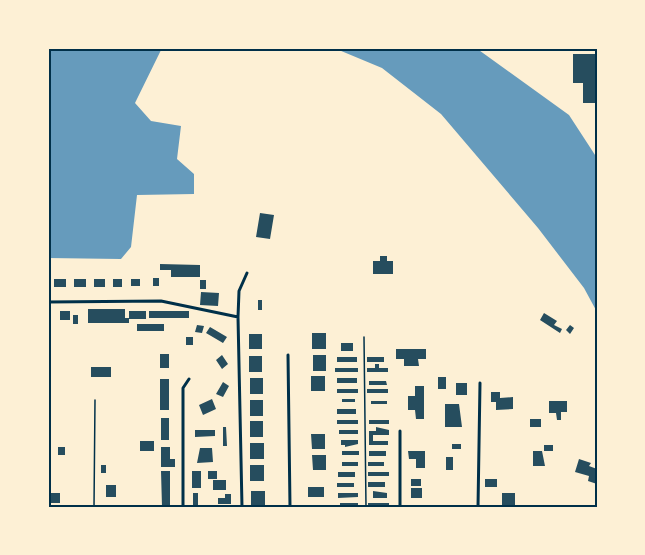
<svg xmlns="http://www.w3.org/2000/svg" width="645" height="555" viewBox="0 0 645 555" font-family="Commissioner,sans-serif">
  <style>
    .water { fill: #669bbc }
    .building { fill: #264d5e }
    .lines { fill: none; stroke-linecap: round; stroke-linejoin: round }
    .service { stroke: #003049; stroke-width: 1.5 }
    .minor { stroke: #003049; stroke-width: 3 }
    .neatline { fill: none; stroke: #003049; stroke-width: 2 }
  </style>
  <rect width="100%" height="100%" fill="#fdf0d5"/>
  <path class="water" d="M48 48H162L135 103 151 121 181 126 177 159 194 174V194L137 195 131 247 121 259 48 258Z
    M334 48H476L569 115 597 158V312L584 288 538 228 441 114 382 68Z"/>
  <path class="building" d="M573 54H597V103H583V83H573Z
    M260 213 274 215 270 239 256 237Z
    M380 256H387V261H393V274H373V261H380Z
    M160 264 200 265V277H171V270H160Z
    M153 278H159V286H153Z
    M54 279H66V287H54Z
    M74 279H86V287H74Z
    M94 279H105V287H94Z
    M113 279H122V287H113Z
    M131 279H140V286H131Z
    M200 280H206V289H200Z
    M201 292 219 293 218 306 200 305Z
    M258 300H262V310H258Z
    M88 309H125V318H129V323H88Z
    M60 311H70V320H60Z
    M129 311H146V319H129Z
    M149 311H189V318H149Z
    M544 313 557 321 554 325 562 329 560 333 540 320Z
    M73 315H78V324H73Z
    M137 324H164V331H137Z
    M197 325 204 326 202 333 195 332Z
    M570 325 574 328 570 334 566 330Z
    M210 327 227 337 223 343 206 333Z
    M312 333H326V349H312Z
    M249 334H262V349H249Z
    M186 337H193V345H186Z
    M341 343H353V351H341Z
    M396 349H426V359H418L419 366H404V359H396Z
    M160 354H169V368H160Z
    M222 355 228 364 222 369 216 360Z
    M313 355H326V371H313Z
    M249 356H262V372H249Z
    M337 357H357V362H337Z
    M367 357H384V362H367Z
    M375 364H379V368H388V372H367V368H375Z
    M91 367H111V377H91Z
    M335 368H358V372H335Z
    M311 376H325V391H311Z
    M438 377H446V389H438Z
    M250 378H263V394H250Z
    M337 378H357V383H337Z
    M160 379H169V410H160Z
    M369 381H386L387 385H369Z
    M223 382 229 386 223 397 216 394Z
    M456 383H467V395H456Z
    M415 386H424V419H416L415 410H408V396H415Z
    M337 389H358V393H337Z
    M367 389H388V393H367Z
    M491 392H500V398L513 397V409L496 410V402H491Z
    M212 399 216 409 203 415 199 405Z
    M342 399H355V402H342Z
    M250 400H263V416H250Z
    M371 401H387V404H371Z
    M549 401H567V412H561V420H557L556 413H549Z
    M445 404H459L462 427H445Z
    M337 409H356V414H337Z
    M161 418H169V440H161Z
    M530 419H541V427H530Z
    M337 420H358V424H337Z
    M369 420H389V424H369Z
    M250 421H263V437H250Z
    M223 427H226L227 446H223Z
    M376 427 389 430V435H373V441H388V445H369V431H376Z
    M195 430H215V436L195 437Z
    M339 430H358V434H339Z
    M311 434H325V449H312Z
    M341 440H358V444L345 447V445H341Z
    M140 441H154V451H140Z
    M250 443H264V459H250Z
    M452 444H461V449H452Z
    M544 445H553V451H544Z
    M58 447H65V455H58Z
    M161 447H170V459H175V467H161Z
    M200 448H212L213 462 197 463Z
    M342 451H359V455H342Z
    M369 451H386V456H369Z
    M408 451H425V468H416V459H409Z
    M533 451H542L545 466H533Z
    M312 455H326V470H313Z
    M446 457H453V470H446Z
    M579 459 591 463 589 466 597 469V484L588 481 589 476 575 472Z
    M342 462H358V466H342Z
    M368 462H384V466H368Z
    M101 465H106V473H101Z
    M250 465H264V481H250Z
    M161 471H170V507H162Z
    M192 471H201V488H192Z
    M208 471H217V479H208Z
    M338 472H355V477H338Z
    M368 472H389V476H368Z
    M411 479H421V486H411Z
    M485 479H497V487H485Z
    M213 480H226V490H213Z
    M368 482H385V487H368Z
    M337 483H354V487H337Z
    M106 485H116V497H106Z
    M308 487H324V497H308Z
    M411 488H422V498H411Z
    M251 491H265V507H251Z
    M373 491 387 493V498H373Z
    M51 493H60V503H51Z
    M193 493H198V507H193Z
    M338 493H358V497L338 498Z
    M502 493H515V505H502Z
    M225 494H231V504H218V498H225Z
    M340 503H358V507H340Z
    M368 503H389V507H368Z"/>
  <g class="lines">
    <path class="service" d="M364 337 366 507
      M94 507 95 400"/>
    <path class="minor" d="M48 302 161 301 238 317
      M288 355 290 507
      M400 431V507
      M183 507V388L189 379
      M242 507 238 317 239 291 247 273
      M478 507 480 383"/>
  </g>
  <rect width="645" height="555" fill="none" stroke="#fdf0d5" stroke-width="99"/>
  <rect x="50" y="50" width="546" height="456" class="neatline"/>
</svg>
